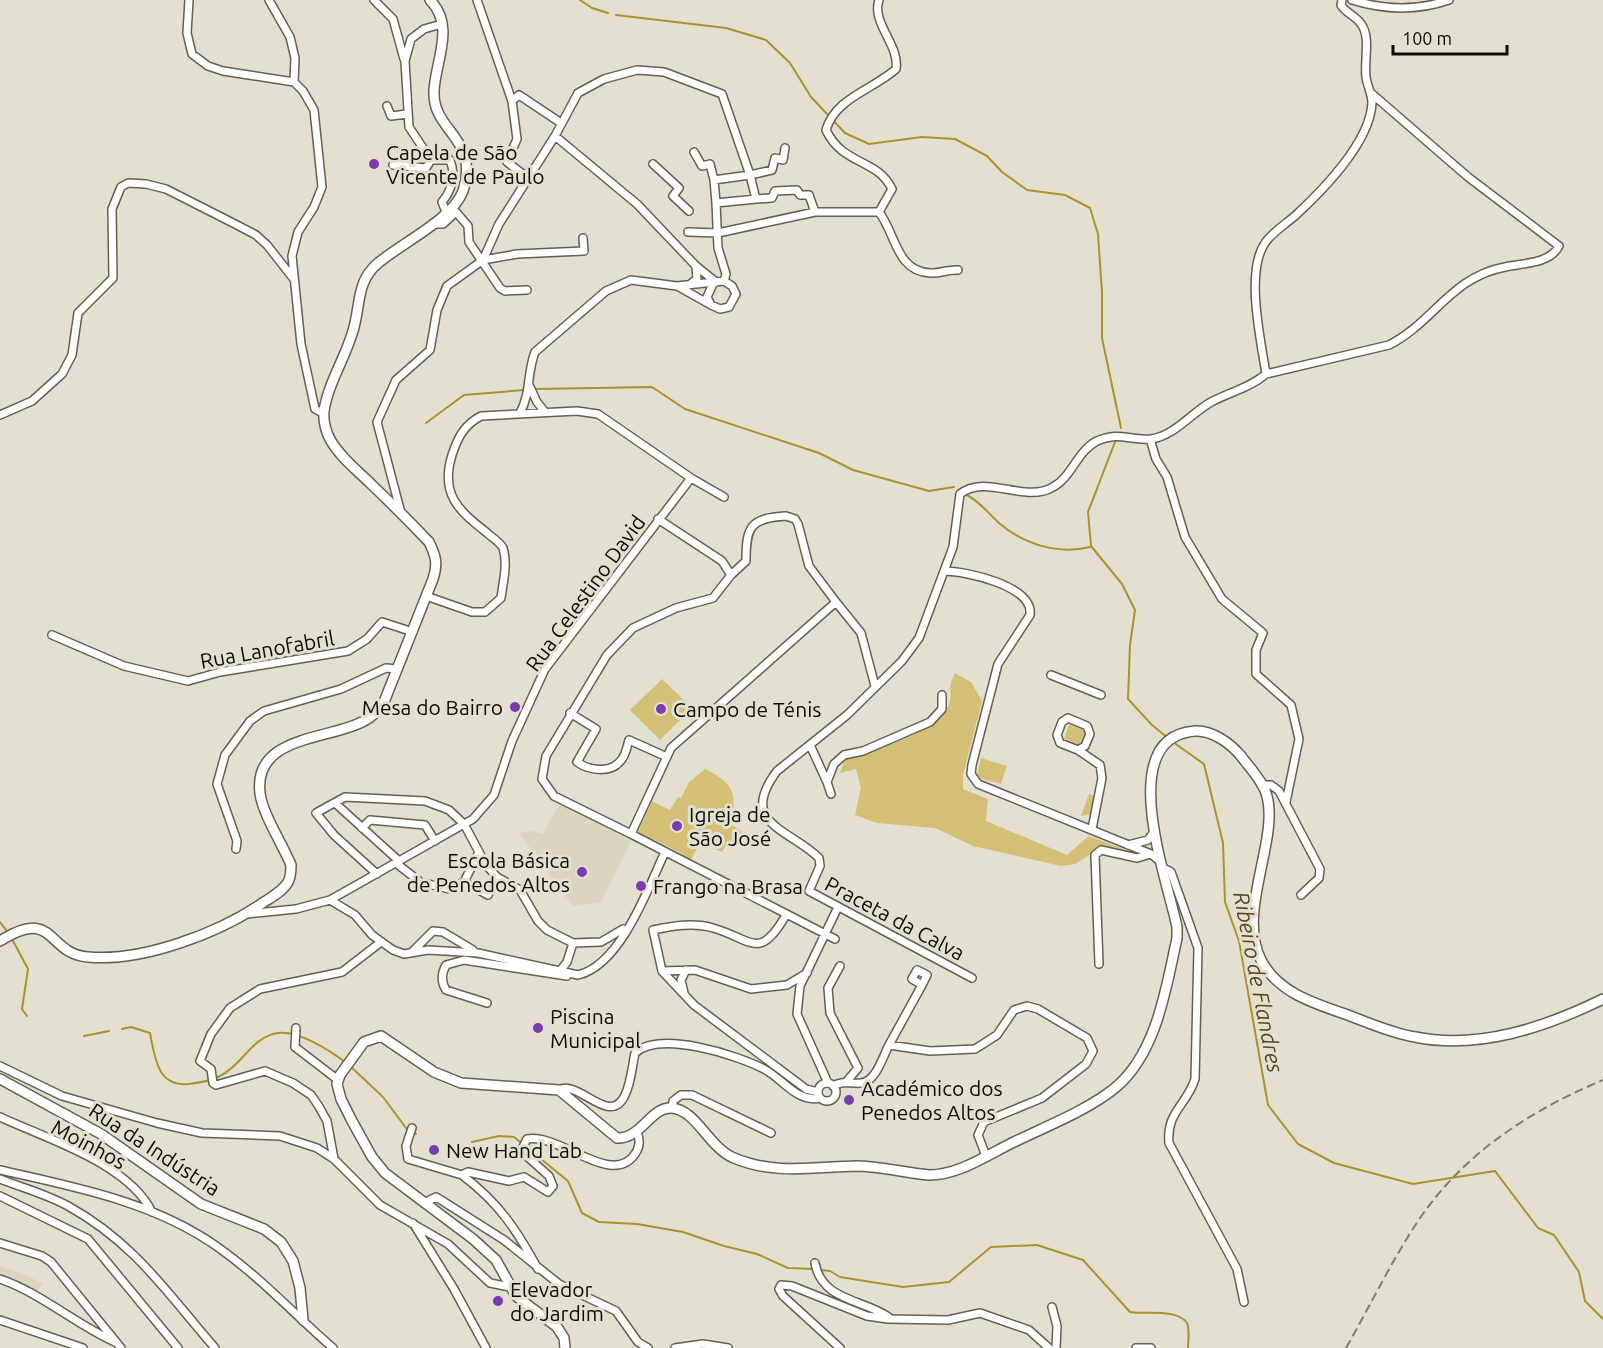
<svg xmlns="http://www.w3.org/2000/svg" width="1603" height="1348" viewBox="0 0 1603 1348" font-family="Ubuntu,sans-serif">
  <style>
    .built { fill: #dad5bf }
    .green { fill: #d3c075 }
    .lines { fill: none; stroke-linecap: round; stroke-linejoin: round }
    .stream { stroke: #aa922c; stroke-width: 2 }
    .street-casing { stroke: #636053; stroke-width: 10 }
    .secondary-casing { stroke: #636053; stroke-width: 12 }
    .street { stroke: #fff; stroke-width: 7 }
    .secondary { stroke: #fff; stroke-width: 9 }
    .rail { stroke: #7e7c72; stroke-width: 2; stroke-dasharray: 9 4.5; stroke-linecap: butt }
    .poi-dot { fill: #7b3bb0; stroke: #e3e0d1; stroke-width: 2 }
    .labels { text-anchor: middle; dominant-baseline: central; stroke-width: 6; stroke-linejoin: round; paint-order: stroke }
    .poi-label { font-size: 21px; fill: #0e0d08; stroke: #e3e0d1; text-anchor: start }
    .street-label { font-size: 21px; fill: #0e0d08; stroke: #e3e0d1 }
    .water-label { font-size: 22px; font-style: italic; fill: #534920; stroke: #e3e0d1 }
  </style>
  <rect width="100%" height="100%" fill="#e3e0d1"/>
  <path class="built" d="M560 803 631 841 601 902 573 906 519 833 534 831 543 834Z
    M0 1266 28 1276 43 1284 35 1294 0 1277Z"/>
  <path class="green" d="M955 673 971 682 982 701 963 775V789L988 799 986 821 1067 855 1089 836 1133 853 1102 847 1075 864 1061 866 973 846 935 828 877 823 855 815 861 788 856 769 840 773 845 759C873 750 938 734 949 704 953 693 947 688 955 673Z
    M662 679 692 708 660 740 630 710Z
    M1069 724 1083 730 1085 733 1080 745 1064 739Z
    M981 758 1007 766 1001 784 982 779 977 775Z
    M705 769C735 784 736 792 732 825L743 832 742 845 727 843 722 852 701 842 690 861 682 856 683 854 655 840 650 841 637 834 652 801 670 810 678 797 681 798 689 782Z
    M1089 794 1098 797 1090 814 1081 816Z"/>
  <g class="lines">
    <path class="stream" d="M580 0 592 8 608 13
      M616 15 726 28 766 40 790 63 811 97 845 133 869 144 922 137 955 139 987 156 1002 172 1027 190 1065 195 1090 208 1098 234 1102 292V338L1121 428
      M535 389 652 387 685 409 819 453 853 470 929 491 954 487
      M426 423 464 395 524 390
      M1115 442 1088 512 1091 546 1122 584 1135 610 1130 645 1128 699 1152 725 1168 738
      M967 495C980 502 988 513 999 523 1023 544 1058 555 1090 547
      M1173 742 1204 764 1223 843 1225 902 1239 941 1268 1105 1298 1144 1334 1163 1413 1184 1495 1171 1538 1228 1554 1235 1579 1272 1585 1301 1603 1319
      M0 922 9 934
      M12 939 28 969 22 1009 27 1016
      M122 1029 131 1027 150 1033C155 1058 157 1087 189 1084 198 1083 212 1080 220 1076 243 1065 251 1037 278 1033 298 1030 329 1050 345 1062
      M84 1036 109 1031
      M349 1065 383 1097 409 1132 416 1134
      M472 1142 499 1136 514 1137 568 1181 582 1213 599 1222 637 1224 683 1232 724 1246 757 1254 788 1268 815 1269
      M821 1270 830 1271 840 1277 903 1287 949 1282 991 1247 1037 1245 1083 1260 1130 1312C1144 1315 1177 1308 1187 1323 1190 1330 1188 1341 1188 1348"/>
    <g class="street-casing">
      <path id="street" d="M189 0 187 33 192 54 208 66 223 71 294 82 303 91 314 110 322 187 314 207 298 232 292 256 301 344 315 409 324 414
        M269 0 290 37 295 58 294 82
        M374 0 393 19 404 59
        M477 0 512 101 517 139 507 162 528 178
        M1352 0C1384 10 1417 11 1449 0
        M512 101 519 95 561 123
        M387 106 391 116 407 114
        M555 136 637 204 696 266 716 282
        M785 148 783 160 775 158 772 170 750 175 756 199 772 198 775 191 797 190 800 195H809L815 212
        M694 152 702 166 710 164 714 180
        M431 160 409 127 405 61 411 39 424 29 442 24
        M653 164 679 188 673 196 689 211
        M393 165 426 168 431 160H450C456 175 452 190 442 202L446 212
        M716 203 718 248 726 274 724 281
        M879 212C896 234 896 271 930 273 940 274 948 269 958 270
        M433 224H443L456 212 468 226 469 242 500 288 505 291 527 290
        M688 232 718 233 815 212H879L892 189C877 158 843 166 826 130 835 98 874 89 896 69 900 45 871 23 879 0
        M483 260 517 254 584 251 583 238
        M689 285 697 279 696 266
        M679 287 711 305
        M1266 374 1389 345C1433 323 1451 277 1505 267 1522 263 1550 264 1559 246L1468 177 1371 93
        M530 387 537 402 545 412
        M520 413C531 393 527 372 535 352L606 291 631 280 677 286 724 281 732 286 736 294 729 307 720 309 711 305 707 297 713 284
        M0 415 32 401 62 374 72 355 78 313 113 278 112 209 121 187 128 183 146 184 166 189 235 224 256 235 267 245 293 278
        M1150 439 1156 459 1167 477 1185 537 1222 599 1263 633 1256 650V674L1291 705 1299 739 1286 802
        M691 478 724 497
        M401 513 377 422 396 380 430 350 437 310 447 286 483 260 499 224 555 136 578 93 604 79 637 70 664 72 722 94 750 175 714 180 716 203 756 199
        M786 516 795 519 798 524 809 566 836 602 671 748 631 834 554 796 542 779 546 756 607 655 633 628 676 608 713 598 731 575 746 561C746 527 750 518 786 516Z
        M658 519 722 561 731 575
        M944 571C966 571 1034 586 1030 615L998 664 972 765 971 774 978 784 1151 854 1161 862
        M836 602 861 633 875 686
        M52 635 124 666 188 681 220 672 348 651 367 639 382 622 413 632
        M1051 675 1101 695
        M570 713 596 729 577 762C590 771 612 774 622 759 626 754 627 746 629 740L667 757
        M810 745 827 782 834 764 844 755 863 751 930 722 942 709V695
        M1078 750 1060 743 1057 735 1062 722 1068 718 1087 726 1090 734 1085 746 1078 750 1100 765 1102 778 1092 829
        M827 782 831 794
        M1261 785H1271L1279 791 1320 869 1319 878 1301 895
        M335 803 399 861
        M362 828 370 820 425 825 435 841
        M631 834 835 939
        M1128 845 1148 840 1155 830
        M236 849 237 841 217 784 225 755 250 721 264 711 341 689 386 668 398 669
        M396 863 420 882 449 889 464 882 479 852
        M1163 868 1171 872 1198 948 1195 1079C1187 1105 1166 1112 1169 1143L1237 1269 1244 1302
        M377 874 334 835 316 813 345 797 425 801 449 810 464 824 486 865 497 877 520 890 538 921 547 930 573 943
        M464 882 488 895 497 877
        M330 900 355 915 372 935 393 950 404 954 428 950 478 953 578 975C621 965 648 888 665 852
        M247 914 296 909 330 900 473 819 494 795 512 741 545 669 691 478 598 414 577 411 481 416C464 425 458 437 452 455 440 494 458 510 486 532 491 537 500 542 503 548 508 564 503 582 501 598L485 612H472L426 596
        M786 915C759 962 752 939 713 928 694 922 672 926 653 930L662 971 695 970 751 989 787 985 807 973
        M573 943 601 942 623 929
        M413 951 433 931 443 932 473 950
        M1099 964 1095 855 1101 850 1137 858 1151 854
        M840 966 828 988 830 1013 858 1068 847 1081
        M560 971 567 962 573 943
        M662 971 694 1005 806 1089 818 1092
        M972 978 809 891 820 866 819 858C790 829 737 824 777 771L847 715 902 661 919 638 953 547 960 494C986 473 1025 504 1053 487 1072 477 1077 451 1097 441 1119 431 1130 441 1151 439 1175 436 1193 411 1213 401 1231 392 1251 387 1266 374 1261 341 1245 272 1265 243 1271 233 1286 224 1296 215 1323 190 1370 142 1372 103 1372 93 1367 86 1366 77 1364 62 1370 40 1363 27 1358 16 1346 14 1341 5L1342 0
        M684 993 681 980 686 970
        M487 1003 446 990C441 982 441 974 446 965L464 960 567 976
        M296 1028 295 1047 338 1080
        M889 1045 922 985 927 975 917 970 912 979 922 985
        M0 1066 62 1096 157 1123 202 1133 280 1136 317 1148 334 1159 380 1205 448 1244 490 1283 510 1287
        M828 1083 797 1014 800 986 838 907
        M818 1092a9 9 0 1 1 18 0a9 9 0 1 1-18 0Z
        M833 1086C844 1080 850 1084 861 1083 876 1082 883 1056 889 1045L930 1051 975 1049 997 1035 1014 1010 1027 1006 1038 1009 1087 1038 1093 1051 1086 1064 1042 1098 984 1122 978 1135 986 1156
        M559 1090C579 1079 610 1128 625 1095 631 1083 632 1067 635 1053 660 1030 737 1055 764 1069 783 1079 797 1103 820 1098
        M672 1108 673 1101 681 1095H692L771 1133
        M0 1117C47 1139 128 1163 152 1212
        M412 1128 406 1146 408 1159 462 1175
        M334 1159 327 1121 318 1105 311 1095 293 1083 265 1071 216 1085 213 1083 211 1069 200 1061 211 1034 230 1008 260 989 342 972 381 942
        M0 1170C75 1187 155 1202 219 1248 260 1277 295 1315 333 1348
        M0 1179C23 1188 46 1194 68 1206 135 1243 167 1293 215 1348
        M0 1196 88 1239 178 1348
        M424 1203 436 1197 441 1200 504 1240 559 1284 616 1311 638 1342 648 1348
        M413 1223 454 1289 486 1348
        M0 1243 42 1256 51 1262 121 1348
        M815 1263C822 1302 865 1299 890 1318
        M538 1269C516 1229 499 1203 462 1175L468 1172 509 1181 524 1177 548 1192 553 1186 549 1176 521 1151 527 1139C560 1133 612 1188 635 1154 640 1147 640 1139 637 1132
        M0 1279C41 1293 75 1324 115 1342
        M1052 1307 1057 1326 1056 1348
        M0 1320 83 1348
        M675 1348 703 1344 728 1348
        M840 1348 783 1296 779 1289 781 1285 792 1286 867 1316 888 1319 948 1320 980 1313 1029 1330 1049 1348
        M1136 1348H1151"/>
    </g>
    <g class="secondary-casing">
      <path id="secondary" d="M0 941C56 906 46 954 88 957 143 962 219 933 264 902 272 897 283 891 288 882 291 877 291 870 291 865 283 845 262 813 260 793 253 735 330 740 364 721 373 717 378 710 384 702L433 579C438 564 436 556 429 542 410 522 391 503 371 484 358 471 341 458 331 441 326 433 323 421 324 411 328 384 344 360 352 334 361 309 355 283 377 264 400 244 453 219 463 191 480 137 432 132 434 91 435 62 456 26 430 0
        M0 1079 101 1134 201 1204 264 1229 281 1242 293 1261 300 1288 303 1320
        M565 1348 564 1338 557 1327 516 1296 496 1260 473 1239 385 1173 372 1157 352 1121 341 1099 337 1084 340 1075 364 1042 381 1036 434 1072 461 1083 559 1090 617 1138C641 1139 651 1107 671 1108 696 1109 709 1148 734 1158 774 1175 815 1167 856 1166 880 1166 905 1173 929 1175 959 1175 987 1155 1014 1142 1045 1127 1088 1110 1115 1088 1157 1053 1166 988 1177 938V927C1168 881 1113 737 1195 731 1212 730 1230 743 1241 756 1249 767 1262 780 1266 793 1281 837 1236 911 1261 960 1277 991 1310 1002 1342 1013 1365 1021 1390 1033 1415 1037 1479 1050 1546 1027 1603 999"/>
    </g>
    <use href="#street" class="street"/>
    <use href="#secondary" class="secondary"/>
    <path class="rail" d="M1346 1348C1370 1306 1391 1262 1418 1221 1463 1154 1529 1111 1603 1080"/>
  </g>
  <g class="poi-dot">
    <circle cx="374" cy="164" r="6"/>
    <circle cx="515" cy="707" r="6"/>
    <circle cx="661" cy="709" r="6"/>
    <circle cx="677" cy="826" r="6"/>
    <circle cx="582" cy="872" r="6"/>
    <circle cx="641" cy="886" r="6"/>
    <circle cx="538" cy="1028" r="6"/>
    <circle cx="849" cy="1100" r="6"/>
    <circle cx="434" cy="1150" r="6"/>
    <circle cx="498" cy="1301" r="6"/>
  </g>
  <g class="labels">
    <g class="poi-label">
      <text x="386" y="152">Capela de São<tspan x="386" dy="24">Vicente de Paulo</tspan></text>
      <text x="503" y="707" text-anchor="end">Mesa do Bairro</text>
      <text x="673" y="709">Campo de Ténis</text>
      <text x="689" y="814">Igreja de<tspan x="689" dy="24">São José</tspan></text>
      <text x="570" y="860" text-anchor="end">Escola Básica<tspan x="570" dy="24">de Penedos Altos</tspan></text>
      <text x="653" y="886">Frango na Brasa</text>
      <text x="550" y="1016">Piscina<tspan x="550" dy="24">Municipal</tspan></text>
      <text x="861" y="1088">Académico dos<tspan x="861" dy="24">Penedos Altos</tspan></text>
      <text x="446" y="1150">New Hand Lab</text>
      <text x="510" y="1289">Elevador<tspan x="510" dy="24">do Jardim</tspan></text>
    </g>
    <g class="street-label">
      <text transform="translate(585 593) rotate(-54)">Rua Celestino David</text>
      <text transform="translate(267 649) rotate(-10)">Rua Lanofabril</text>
      <text transform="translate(895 918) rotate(28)">Praceta da Calva</text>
      <text transform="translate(89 1144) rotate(28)">Moinhos</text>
      <text transform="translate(155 1149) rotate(33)">Rua da Indústria</text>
    </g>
    <g class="water-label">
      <text transform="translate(1259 982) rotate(79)">Ribeiro de Flandres</text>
    </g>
  </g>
  <path d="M1393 45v9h114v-9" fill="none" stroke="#0e0d08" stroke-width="3"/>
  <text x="1402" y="45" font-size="18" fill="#0e0d08" stroke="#e3e0d1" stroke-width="4.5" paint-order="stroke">100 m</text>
</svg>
